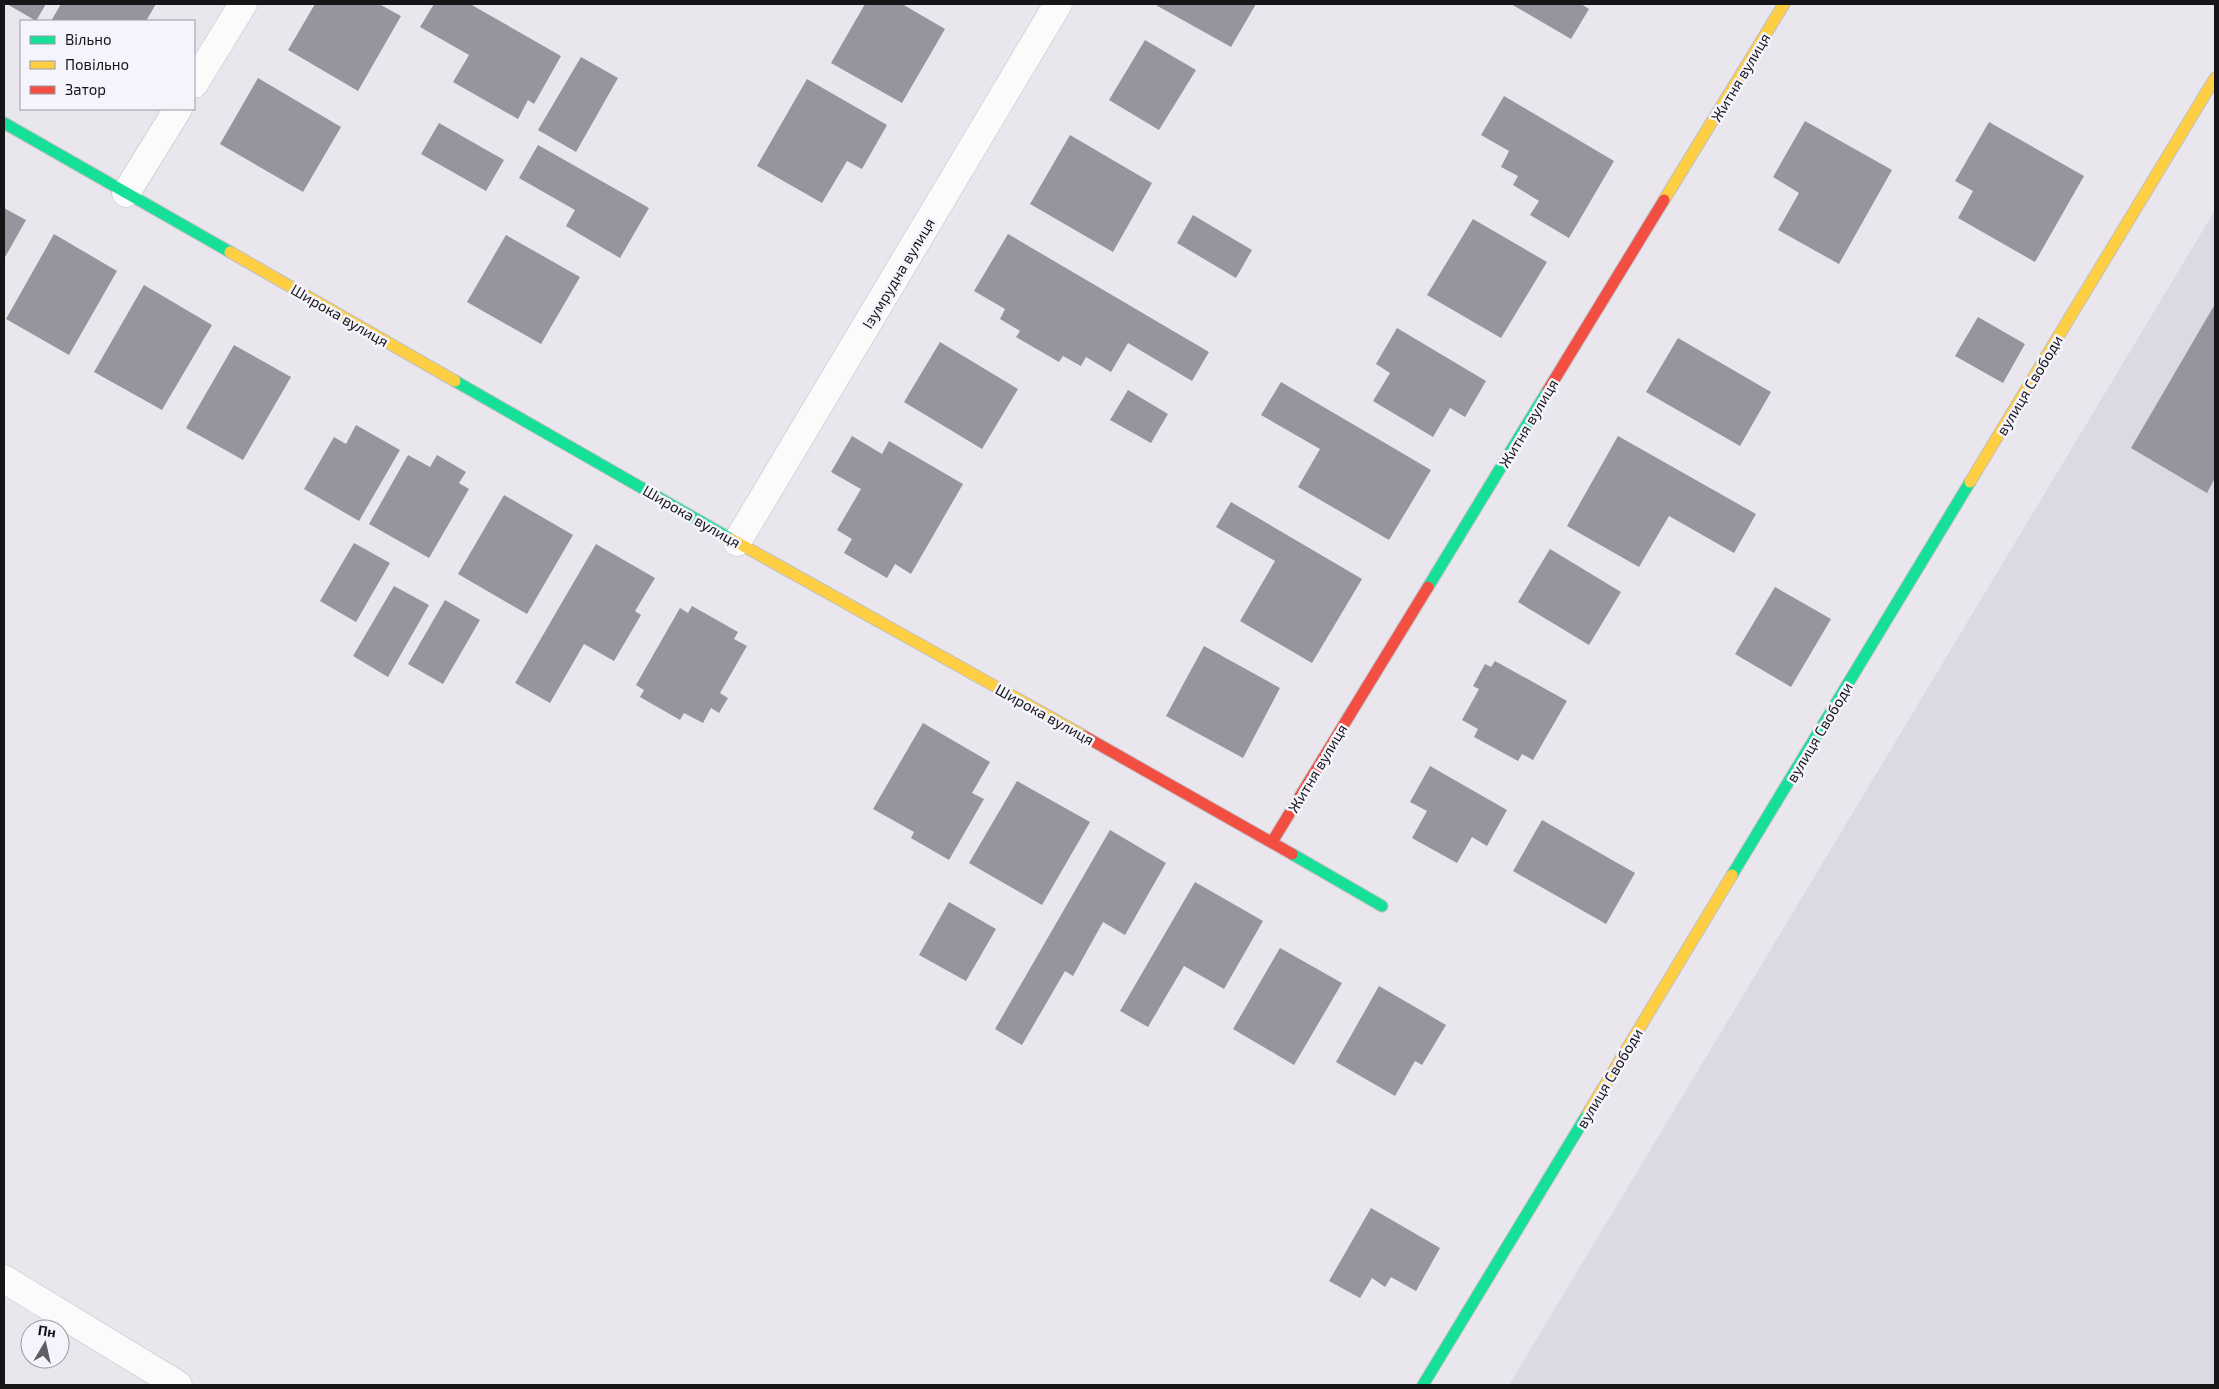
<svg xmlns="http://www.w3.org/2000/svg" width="2219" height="1389" viewBox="0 0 2219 1389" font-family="'Exo 2',sans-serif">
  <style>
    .built { fill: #dcd8e4 }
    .building { fill: #98949d }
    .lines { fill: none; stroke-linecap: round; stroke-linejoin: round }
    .street-casing { stroke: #c1bfc4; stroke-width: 29 }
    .fast-casing { stroke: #c1bfc4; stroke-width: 13 }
    .slow-casing { stroke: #c1bfc4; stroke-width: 13 }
    .jam-casing { stroke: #c1bfc4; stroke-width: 13 }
    .street { stroke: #fcfbfc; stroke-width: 28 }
    .fast { stroke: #16e098; stroke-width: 11 }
    .slow { stroke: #ffcf43; stroke-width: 11 }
    .jam { stroke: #f24e42; stroke-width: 11 }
    .labels { text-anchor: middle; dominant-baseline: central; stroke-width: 5; stroke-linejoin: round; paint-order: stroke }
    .street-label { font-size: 15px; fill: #161518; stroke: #f5f3fc }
  </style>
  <rect width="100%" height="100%" fill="#e9e7ed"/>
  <path class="built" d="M2215 210V1385H1509Z"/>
  <path class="building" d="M7 4H46L36 21Z
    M61 4H156L146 21H51Z
    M315 4H379L401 16 358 91 288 50Z
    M434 4H470L561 56 534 104 528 100 518 119 453 82 469 55 420 27Z
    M865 4H902L945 29 902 103 831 63Z
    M1154 4H1256L1231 47Z
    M1511 4H1581L1589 9 1571 39Z
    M1145 40 1196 70 1159 130 1109 100Z
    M581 57 618 78 576 152 538 130Z
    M258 78 341 127 303 192 220 144Z
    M807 79 887 125 862 169 847 161 822 203 757 166Z
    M1504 96 1614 161 1569 238 1530 215 1539 201 1513 185 1518 176 1501 167 1509 151 1481 135Z
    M1805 121 1892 170 1839 264 1778 230 1799 193 1773 177Z
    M1989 122 2084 176 2035 262 1958 218 1973 191 1955 181Z
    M439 123 504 160 486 191 421 154Z
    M1070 135 1152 183 1113 252 1030 204Z
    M538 145 649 208 620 258 566 226 575 210 519 178Z
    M4 208 26 220 4 259Z
    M1193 215 1252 250 1236 278 1177 243Z
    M1473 219 1547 262 1501 338 1427 295Z
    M54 234 117 271 69 355 6 319Z
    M1008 234 1209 352 1192 381 1128 343 1111 372 1086 357 1081 366 1063 356 1059 362 1016 337 1020 331 1000 319 1005 309 974 291Z
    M506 235 580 277 541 344 467 302Z
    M144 285 212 325 162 410 94 372Z
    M2215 304V478L2207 493 2131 448Z
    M1978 317 2025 344 2003 383 1955 356Z
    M1397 328 1486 381 1465 417 1450 408 1433 437 1373 401 1390 373 1376 364Z
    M1678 338 1771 392 1740 446 1646 392Z
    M940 342 1018 389 982 449 904 402Z
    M234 345 291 377 243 460 186 428Z
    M1281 382 1431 470 1389 540 1298 487 1320 449 1261 415Z
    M1128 390 1168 414 1151 443 1110 420Z
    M356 425 400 450 359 521 304 489 334 437 346 444Z
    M852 436 882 454 889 441 963 484 911 574 895 564 887 578 844 553 852 539 837 530 861 489 831 472Z
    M1618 436 1756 514 1734 553 1669 516 1639 567 1567 526Z
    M408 455 430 467 437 455 466 472 459 483 469 489 429 558 369 524Z
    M504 495 573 535 527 614 458 574Z
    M1231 502 1362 579 1312 663 1240 621 1275 561 1216 527Z
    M354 543 390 563 356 622 320 601Z
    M596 544 655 578 635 611 641 615 614 661 584 644 550 703 515 683Z
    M1550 549 1621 592 1589 645 1518 602Z
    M394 586 429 605 388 677 353 656Z
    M1775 587 1831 619 1791 687 1735 654Z
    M445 600 480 620 443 684 408 664Z
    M692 606 738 632 734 639 747 646 720 693 728 698 719 713 711 708 703 723 684 713 680 720 640 697 644 690 636 685 680 608 688 613Z
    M1204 646 1280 688 1243 758 1166 716Z
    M1495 661 1567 701 1533 760 1522 754 1518 761 1474 737 1478 729 1462 720 1479 689 1473 686 1485 664 1491 667Z
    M923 723 990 762 972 793 984 799 949 860 911 838 914 832 873 809Z
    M1430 766 1507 810 1487 846 1472 837 1457 863 1412 838 1427 811 1410 802Z
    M1017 781 1090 822 1042 905 969 863Z
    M1542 820 1635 873 1606 924 1513 871Z
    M1110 830 1166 863 1125 935 1103 922 1073 976 1065 971 1022 1045 995 1029Z
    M1195 882 1263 921 1224 989 1184 966 1148 1027 1120 1011Z
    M949 902 996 929 966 981 919 955Z
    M1280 948 1342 983 1294 1065 1233 1029Z
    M1379 986 1446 1025 1422 1065 1415 1061 1395 1096 1336 1062Z
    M1371 1208 1440 1248 1416 1291 1391 1277 1385 1287 1372 1278 1360 1298 1329 1281Z"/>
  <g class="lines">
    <g class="street-casing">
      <path id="street" d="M194 84 243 4
        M126 193 178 109
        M737 542 1058 4
        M4 1279 178 1385"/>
    </g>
    <g class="fast-casing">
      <path id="fast" d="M4 123 230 252
        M455 381 731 539
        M1428 587 1548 390
        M1292 854 1382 906
        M1732 875 1970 482
        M1423 1385 1588 1113"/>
    </g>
    <g class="slow-casing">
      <path id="slow" d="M1664 200 1784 4
        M230 252 455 381
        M1970 482 2215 78
        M731 539 1084 736
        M1588 1113 1732 875"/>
    </g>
    <g class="jam-casing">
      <path id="jam" d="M1548 390 1664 200
        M1084 736 1292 854
        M1272 842 1428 587"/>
    </g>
    <use href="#street" class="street"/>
    <use href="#fast" class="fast"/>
    <use href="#slow" class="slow"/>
    <use href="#jam" class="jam"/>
  </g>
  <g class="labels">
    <g class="street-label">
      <text transform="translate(1740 77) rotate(-59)">Житня вулиця</text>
      <text transform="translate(898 273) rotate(-59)">Ізумрудна вулиця</text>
      <text transform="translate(340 315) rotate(30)">Широка вулиця</text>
      <text transform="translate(2029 385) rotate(-59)">вулиця Свободи</text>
      <text transform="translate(1528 423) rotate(-59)">Житня вулиця</text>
      <text transform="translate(692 516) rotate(30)">Широка вулиця</text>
      <text transform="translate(1045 714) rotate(29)">Широка вулиця</text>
      <text transform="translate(1819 732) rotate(-59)">вулиця Свободи</text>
      <text transform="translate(1317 768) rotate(-59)">Житня вулиця</text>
      <text transform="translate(1609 1078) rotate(-59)">вулиця Свободи</text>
    </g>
  </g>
  <rect width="2219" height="1389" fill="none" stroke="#161518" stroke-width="10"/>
  <rect x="20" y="20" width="175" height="90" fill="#f5f3fc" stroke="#9c9aa1"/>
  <rect x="30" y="36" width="25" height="8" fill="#16e098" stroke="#9c9aa1"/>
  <text x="65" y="45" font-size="15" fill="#161518">Вільно</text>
  <rect x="30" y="61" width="25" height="8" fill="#ffcf43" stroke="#9c9aa1"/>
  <text x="65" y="70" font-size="15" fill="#161518">Повільно</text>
  <rect x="30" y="86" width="25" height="8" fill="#f24e42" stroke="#9c9aa1"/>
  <text x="65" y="95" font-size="15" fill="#161518">Затор</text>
  <g transform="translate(45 1344) rotate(9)"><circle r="24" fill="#f5f3fc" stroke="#9c9aa1"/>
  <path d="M0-4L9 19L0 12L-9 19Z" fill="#605e63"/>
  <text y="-8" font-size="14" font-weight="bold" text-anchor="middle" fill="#161518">Пн</text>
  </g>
</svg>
